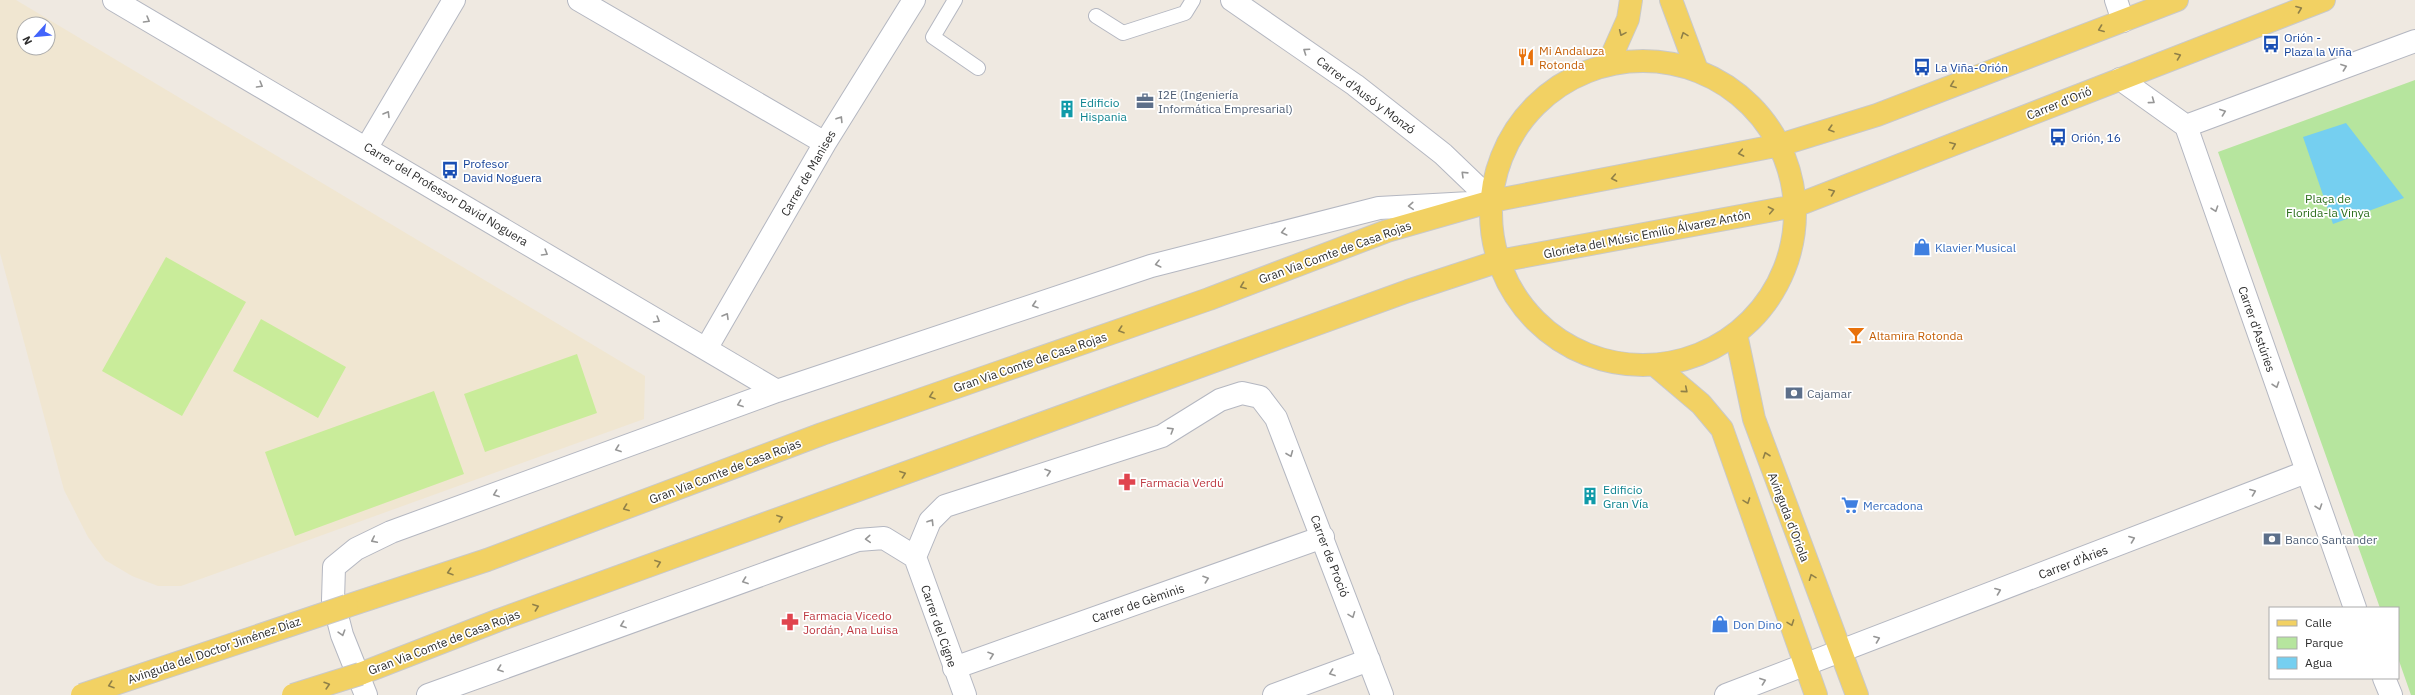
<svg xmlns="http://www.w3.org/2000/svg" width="2415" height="695" viewBox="0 0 2415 695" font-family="'IBM Plex Sans',sans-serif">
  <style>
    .education { fill: #f0e6d1; fill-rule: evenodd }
    .green { fill: #b6e59e }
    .pitch { fill: #c9ec9a }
    .water { fill: #75cff0 }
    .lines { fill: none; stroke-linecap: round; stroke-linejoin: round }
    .lane-casing { stroke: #b4b7c1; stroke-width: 16 }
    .street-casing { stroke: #b4b7c1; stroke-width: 24 }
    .primary-casing { stroke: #c9c9c9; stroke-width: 24 }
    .lane { stroke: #fff; stroke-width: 14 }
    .street { stroke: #fff; stroke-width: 22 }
    .primary { stroke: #f2d163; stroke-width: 22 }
    .primary-bridge-casing { stroke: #c9c9c9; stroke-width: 24; stroke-linecap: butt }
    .primary-bridge { stroke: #f2d163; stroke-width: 22 }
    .oneway { stroke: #908048 }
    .oneway2 { stroke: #969696 }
    .labels { text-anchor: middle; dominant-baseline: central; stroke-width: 3.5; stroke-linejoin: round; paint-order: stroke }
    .transit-label { font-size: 12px; fill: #164399; stroke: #fff; text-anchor: start }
    .food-label { font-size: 12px; fill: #c56008; stroke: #fff; text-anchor: start }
    .service-label { font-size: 12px; fill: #4e5e75; stroke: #fff; text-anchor: start }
    .street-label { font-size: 12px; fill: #2e2e2e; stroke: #fff }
    .culture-label { font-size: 12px; fill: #0d838f; stroke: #fff; text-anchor: start }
    .park-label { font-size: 12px; fill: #2c6e1b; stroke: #fff }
    .shop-label { font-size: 12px; fill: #366cbe; stroke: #fff; text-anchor: start }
    .health-label { font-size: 12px; fill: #be3a42; stroke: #fff; text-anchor: start }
  </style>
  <rect width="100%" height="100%" fill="#efe9e1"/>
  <path class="education" d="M0 0H16L645 376 644 419 181 586H158L132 576 105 560 88 537 64 490 0 253ZM24 24H48V48H24Z"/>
  <path class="green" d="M2415 80V695H2411L2398 658V608H2380L2218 152Z"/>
  <path class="pitch" d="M166 257 246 302 182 416 102 371Z
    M261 319 346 367 318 418 233 371Z
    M577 354 597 413 485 452 464 394Z
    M434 391 464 474 295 536 265 452Z"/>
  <path class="water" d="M2346 123 2404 198 2333 224 2303 137Z"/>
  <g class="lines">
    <g class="lane-casing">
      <path id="lane" d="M955 0 933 37 978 68
        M1096 16 1123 33 1185 13 1193 0"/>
    </g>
    <g class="street-casing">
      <path id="street" d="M114 0 777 391
        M579 0 825 143
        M1232 0 1355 85 1443 154 1492 201
        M2116 0 2123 21
        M2120 79 2186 126 2355 608
        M2186 126 2415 41
        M367 147 454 0
        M706 349 825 143 914 0
        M915 557 930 521 945 506 1162 436 1220 400 1242 393 1260 397 1276 418 1382 695
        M915 557 965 695
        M954 668 1323 537
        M2384 678 2391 695
        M366 695 342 635 333 600 334 567 356 549 391 532 777 391 1151 266 1379 208 1470 203
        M428 695 858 540 884 538 915 557
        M1274 695 1369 660
        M1726 695 2306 472"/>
    </g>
    <g class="primary-casing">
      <path id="primary" d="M1671 0 1697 70
        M1491 213a152 152 0 1 1 304 0a152 152 0 1 1-304 0Z
        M1608 64 1628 19 1631 0
        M1736 334 1754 419 1857 695
        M1655 365 1701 404 1722 429 1816 695
        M347 606 487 560 822 434 1209 299 1387 231 1492 201 1780 145 1877 115 2177 0
        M360 674 499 620 1408 291 1499 261 1795 206 2324 0"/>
    </g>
    <use href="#lane" class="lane"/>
    <use href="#street" class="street"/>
    <use href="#primary" class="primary"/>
    <g class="primary-bridge-casing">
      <path id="primary-bridge" d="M82 695 347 606
        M293 695 360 674"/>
    </g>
    <use href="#primary-bridge" class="primary-bridge"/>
  </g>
  <defs><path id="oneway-chevron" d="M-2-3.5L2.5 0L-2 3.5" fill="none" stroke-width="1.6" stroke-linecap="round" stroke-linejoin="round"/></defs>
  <g class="oneway">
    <use href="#oneway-chevron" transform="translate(2299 9) rotate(-21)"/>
    <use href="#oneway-chevron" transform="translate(2101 29) rotate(159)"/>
    <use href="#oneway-chevron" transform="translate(1622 33) rotate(114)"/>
    <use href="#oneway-chevron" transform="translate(1684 35) rotate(-110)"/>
    <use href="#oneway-chevron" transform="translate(2178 56) rotate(-21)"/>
    <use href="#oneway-chevron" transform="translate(1953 85) rotate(159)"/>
    <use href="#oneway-chevron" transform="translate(1831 129) rotate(163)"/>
    <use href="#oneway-chevron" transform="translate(1953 145) rotate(-22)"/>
    <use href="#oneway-chevron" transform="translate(1741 153) rotate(169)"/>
    <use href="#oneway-chevron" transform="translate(1614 178) rotate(169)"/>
    <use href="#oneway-chevron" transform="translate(1832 192) rotate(-21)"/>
    <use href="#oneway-chevron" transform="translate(1771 210) rotate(-11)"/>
    <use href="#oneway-chevron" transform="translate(1243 286) rotate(159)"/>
    <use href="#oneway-chevron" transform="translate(1121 330) rotate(161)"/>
    <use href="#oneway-chevron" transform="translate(1685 390) rotate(40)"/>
    <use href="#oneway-chevron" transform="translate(932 396) rotate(161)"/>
    <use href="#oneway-chevron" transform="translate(1766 455) rotate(-109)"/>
    <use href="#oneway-chevron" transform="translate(903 474) rotate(-20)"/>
    <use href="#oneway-chevron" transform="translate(1747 501) rotate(70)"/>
    <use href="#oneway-chevron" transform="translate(626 508) rotate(159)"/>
    <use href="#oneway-chevron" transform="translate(780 518) rotate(-20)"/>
    <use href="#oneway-chevron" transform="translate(658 563) rotate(-20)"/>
    <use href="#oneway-chevron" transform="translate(450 572) rotate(162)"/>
    <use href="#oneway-chevron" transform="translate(1812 577) rotate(-111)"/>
    <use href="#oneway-chevron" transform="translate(536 607) rotate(-20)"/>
    <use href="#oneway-chevron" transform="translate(1791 623) rotate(70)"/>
    <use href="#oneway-chevron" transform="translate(111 685) rotate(161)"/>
    <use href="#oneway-chevron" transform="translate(327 685) rotate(-17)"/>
  </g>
  <g class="oneway2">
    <use href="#oneway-chevron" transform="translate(147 20) rotate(30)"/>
    <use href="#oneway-chevron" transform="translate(1306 51) rotate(-146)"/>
    <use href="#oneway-chevron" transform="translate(2344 67) rotate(-20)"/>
    <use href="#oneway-chevron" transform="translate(260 85) rotate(30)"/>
    <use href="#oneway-chevron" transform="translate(2152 101) rotate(36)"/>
    <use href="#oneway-chevron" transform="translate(2223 112) rotate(-20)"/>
    <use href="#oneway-chevron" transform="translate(387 114) rotate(-59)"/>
    <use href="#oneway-chevron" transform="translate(840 119) rotate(-58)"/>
    <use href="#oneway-chevron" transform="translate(1464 174) rotate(-136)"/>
    <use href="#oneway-chevron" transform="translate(1411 206) rotate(176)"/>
    <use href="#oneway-chevron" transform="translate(2215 209) rotate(71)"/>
    <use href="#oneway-chevron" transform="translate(1284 232) rotate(166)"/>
    <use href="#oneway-chevron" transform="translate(545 253) rotate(31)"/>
    <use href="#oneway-chevron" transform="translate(1158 264) rotate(166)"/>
    <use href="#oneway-chevron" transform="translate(1035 305) rotate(162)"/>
    <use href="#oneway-chevron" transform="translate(726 316) rotate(-60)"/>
    <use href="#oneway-chevron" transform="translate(657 320) rotate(31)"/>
    <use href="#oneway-chevron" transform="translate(2276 385) rotate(71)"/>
    <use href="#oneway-chevron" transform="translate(740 404) rotate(160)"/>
    <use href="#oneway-chevron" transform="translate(1171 430) rotate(-32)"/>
    <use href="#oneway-chevron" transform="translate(618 449) rotate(160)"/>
    <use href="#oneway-chevron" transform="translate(1290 454) rotate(68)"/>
    <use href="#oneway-chevron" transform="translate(1048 472) rotate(-18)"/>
    <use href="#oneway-chevron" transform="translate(2253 492) rotate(-21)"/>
    <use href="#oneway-chevron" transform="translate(496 494) rotate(160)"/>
    <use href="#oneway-chevron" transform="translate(2319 507) rotate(71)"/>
    <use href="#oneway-chevron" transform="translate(931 522) rotate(-58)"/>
    <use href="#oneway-chevron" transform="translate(868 539) rotate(176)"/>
    <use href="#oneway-chevron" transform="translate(2132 539) rotate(-21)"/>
    <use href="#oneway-chevron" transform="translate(374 540) rotate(154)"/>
    <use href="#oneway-chevron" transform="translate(1206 579) rotate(-19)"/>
    <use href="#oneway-chevron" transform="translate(745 581) rotate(160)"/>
    <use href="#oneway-chevron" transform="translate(1998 591) rotate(-21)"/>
    <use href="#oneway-chevron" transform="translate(1352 615) rotate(69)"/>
    <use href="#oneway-chevron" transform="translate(623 625) rotate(160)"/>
    <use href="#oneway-chevron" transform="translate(342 633) rotate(73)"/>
    <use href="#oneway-chevron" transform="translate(1877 639) rotate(-21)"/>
    <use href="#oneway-chevron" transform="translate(991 655) rotate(-19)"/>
    <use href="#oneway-chevron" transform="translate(500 669) rotate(160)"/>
    <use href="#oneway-chevron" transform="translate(1332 673) rotate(160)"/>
    <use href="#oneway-chevron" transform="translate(1763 681) rotate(-20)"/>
  </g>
  <defs>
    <g id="bus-bare" transform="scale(1.38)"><path d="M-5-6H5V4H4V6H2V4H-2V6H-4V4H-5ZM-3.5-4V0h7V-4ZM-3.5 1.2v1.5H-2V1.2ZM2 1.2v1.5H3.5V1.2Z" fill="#1a4fb4" stroke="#fff" stroke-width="2.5" paint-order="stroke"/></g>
    <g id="restaurant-bare" transform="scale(1.38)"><path d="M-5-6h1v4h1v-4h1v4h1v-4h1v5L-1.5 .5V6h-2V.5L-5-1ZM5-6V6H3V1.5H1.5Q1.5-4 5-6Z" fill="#e8710a" stroke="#fff" stroke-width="2.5" paint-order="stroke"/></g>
    <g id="office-bare" transform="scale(1.38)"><path d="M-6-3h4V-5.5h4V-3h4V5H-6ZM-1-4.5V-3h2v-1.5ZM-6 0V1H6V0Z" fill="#5c6f8a" stroke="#fff" stroke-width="2.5" paint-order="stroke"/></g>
    <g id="building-bare" transform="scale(1.38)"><path d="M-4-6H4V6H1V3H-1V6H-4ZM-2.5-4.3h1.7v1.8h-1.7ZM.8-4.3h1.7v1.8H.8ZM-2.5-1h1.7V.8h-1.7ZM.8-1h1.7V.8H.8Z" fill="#0f9aa8" stroke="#fff" stroke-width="2.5" paint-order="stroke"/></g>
    <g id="shop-bare" transform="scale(1.38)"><path d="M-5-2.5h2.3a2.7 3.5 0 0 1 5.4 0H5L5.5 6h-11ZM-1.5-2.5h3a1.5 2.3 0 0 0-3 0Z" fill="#3f7fe0" stroke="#fff" stroke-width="2.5" paint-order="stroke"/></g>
    <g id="bar-bare" transform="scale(1.38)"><path d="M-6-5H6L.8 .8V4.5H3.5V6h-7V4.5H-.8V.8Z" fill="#e8710a" stroke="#fff" stroke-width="2.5" paint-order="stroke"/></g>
    <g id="bank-bare" transform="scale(1.38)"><path d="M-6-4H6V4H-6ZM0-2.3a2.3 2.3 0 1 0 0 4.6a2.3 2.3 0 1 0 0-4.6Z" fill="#5c6f8a" stroke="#fff" stroke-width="2.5" paint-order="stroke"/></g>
    <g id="pharmacy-bare" transform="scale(1.38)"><path d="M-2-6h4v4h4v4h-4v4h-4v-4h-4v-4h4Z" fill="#e0444e" stroke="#fff" stroke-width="2.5" paint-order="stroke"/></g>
    <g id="supermarket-bare" transform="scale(1.38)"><path d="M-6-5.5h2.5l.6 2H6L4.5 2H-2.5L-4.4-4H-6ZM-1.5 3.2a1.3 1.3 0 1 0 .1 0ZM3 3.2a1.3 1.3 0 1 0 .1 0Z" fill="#3f7fe0" stroke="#fff" stroke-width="2.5" paint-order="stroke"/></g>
  </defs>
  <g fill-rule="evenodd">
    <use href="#bus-bare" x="2271" y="44"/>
    <use href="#restaurant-bare" x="1526" y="57"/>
    <use href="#bus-bare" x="1922" y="67"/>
    <use href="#office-bare" x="1145" y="101"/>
    <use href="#building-bare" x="1067" y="109"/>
    <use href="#bus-bare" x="2058" y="137"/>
    <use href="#bus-bare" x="450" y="170"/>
    <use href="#shop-bare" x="1922" y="247"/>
    <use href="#bar-bare" x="1856" y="335"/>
    <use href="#bank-bare" x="1794" y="393"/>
    <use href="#pharmacy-bare" x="1127" y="482"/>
    <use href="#building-bare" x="1590" y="496"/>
    <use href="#supermarket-bare" x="1850" y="505"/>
    <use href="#bank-bare" x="2272" y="539"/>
    <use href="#pharmacy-bare" x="790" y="622"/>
    <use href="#shop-bare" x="1720" y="624"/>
  </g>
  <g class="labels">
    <g class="transit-label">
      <text x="2284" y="37">Orión -<tspan x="2284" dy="14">Plaza la Viña</tspan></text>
      <text x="1935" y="67">La Viña-Orión</text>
      <text x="2071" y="137">Orión, 16</text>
      <text x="463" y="163">Profesor<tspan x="463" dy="14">David Noguera</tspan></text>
    </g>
    <g class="food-label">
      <text x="1539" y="50">Mi Andaluza<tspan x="1539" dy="14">Rotonda</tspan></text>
      <text x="1869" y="335">Altamira Rotonda</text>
    </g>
    <g class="service-label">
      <text x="1158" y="94">I2E (Ingeniería<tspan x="1158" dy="14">Informática Empresarial)</tspan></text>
      <text x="1807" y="393">Cajamar</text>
      <text x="2285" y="539">Banco Santander</text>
    </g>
    <g class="street-label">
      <text transform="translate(1366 95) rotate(37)">Carrer d'Ausó y Monzó</text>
      <text transform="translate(2059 103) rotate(-22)">Carrer d'Orió</text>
      <text transform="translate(808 173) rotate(-60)">Carrer de Manises</text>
      <text transform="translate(446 194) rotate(31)">Carrer del Professor David Noguera</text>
      <text transform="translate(1647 234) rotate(-11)">Glorieta del Músic Emilio Álvarez Antón</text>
      <text transform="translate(1335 252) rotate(-20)">Gran Via Comte de Casa Rojas</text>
      <text transform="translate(2257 329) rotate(71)">Carrer d'Astúries</text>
      <text transform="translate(1030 362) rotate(-19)">Gran Via Comte de Casa Rojas</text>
      <text transform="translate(725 471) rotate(-21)">Gran Via Comte de Casa Rojas</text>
      <text transform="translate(1789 517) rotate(69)">Avinguda d'Oriola</text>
      <text transform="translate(1330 556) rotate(69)">Carrer de Proció</text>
      <text transform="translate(2073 562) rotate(-21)">Carrer d'Àries</text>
      <text transform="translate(1138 603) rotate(-19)">Carrer de Gèminis</text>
      <text transform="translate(939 626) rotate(71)">Carrer del Cigne</text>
      <text transform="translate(444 642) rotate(-21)">Gran Via Comte de Casa Rojas</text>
      <text transform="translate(214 650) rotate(-19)">Avinguda del Doctor Jiménez Díaz</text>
    </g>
    <g class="culture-label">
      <text x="1080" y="102">Edificio<tspan x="1080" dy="14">Hispania</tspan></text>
      <text x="1603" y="489">Edificio<tspan x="1603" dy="14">Gran Vía</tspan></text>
    </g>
    <g class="park-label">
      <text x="2328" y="198">Plaça de<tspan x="2328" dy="14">Florida-la Vinya</tspan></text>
    </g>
    <g class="shop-label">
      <text x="1935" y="247">Klavier Musical</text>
      <text x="1863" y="505">Mercadona</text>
      <text x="1733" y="624">Don Dino</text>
    </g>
    <g class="health-label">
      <text x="1140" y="482">Farmacia Verdú</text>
      <text x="803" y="615">Farmacia Vicedo<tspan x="803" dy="14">Jordán, Ana Luisa</tspan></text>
    </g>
  </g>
  <rect x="2269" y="607" width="130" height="72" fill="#ffffff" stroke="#ababab"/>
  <rect x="2277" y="620" width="20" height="6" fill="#f2d163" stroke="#ababab"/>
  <text x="2305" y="627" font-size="12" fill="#2e2e2e">Calle</text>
  <rect x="2277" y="637" width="20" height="12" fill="#b6e59e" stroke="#ababab"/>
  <text x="2305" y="647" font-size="12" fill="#2e2e2e">Parque</text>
  <rect x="2277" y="657" width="20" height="12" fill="#75cff0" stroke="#ababab"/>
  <text x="2305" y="667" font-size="12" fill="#2e2e2e">Agua</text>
  <g transform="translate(36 36) rotate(243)"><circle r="19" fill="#ffffff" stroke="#ababab"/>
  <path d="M0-3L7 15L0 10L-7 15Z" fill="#4264fb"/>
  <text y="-6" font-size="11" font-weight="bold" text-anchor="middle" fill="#2e2e2e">N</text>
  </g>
</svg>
